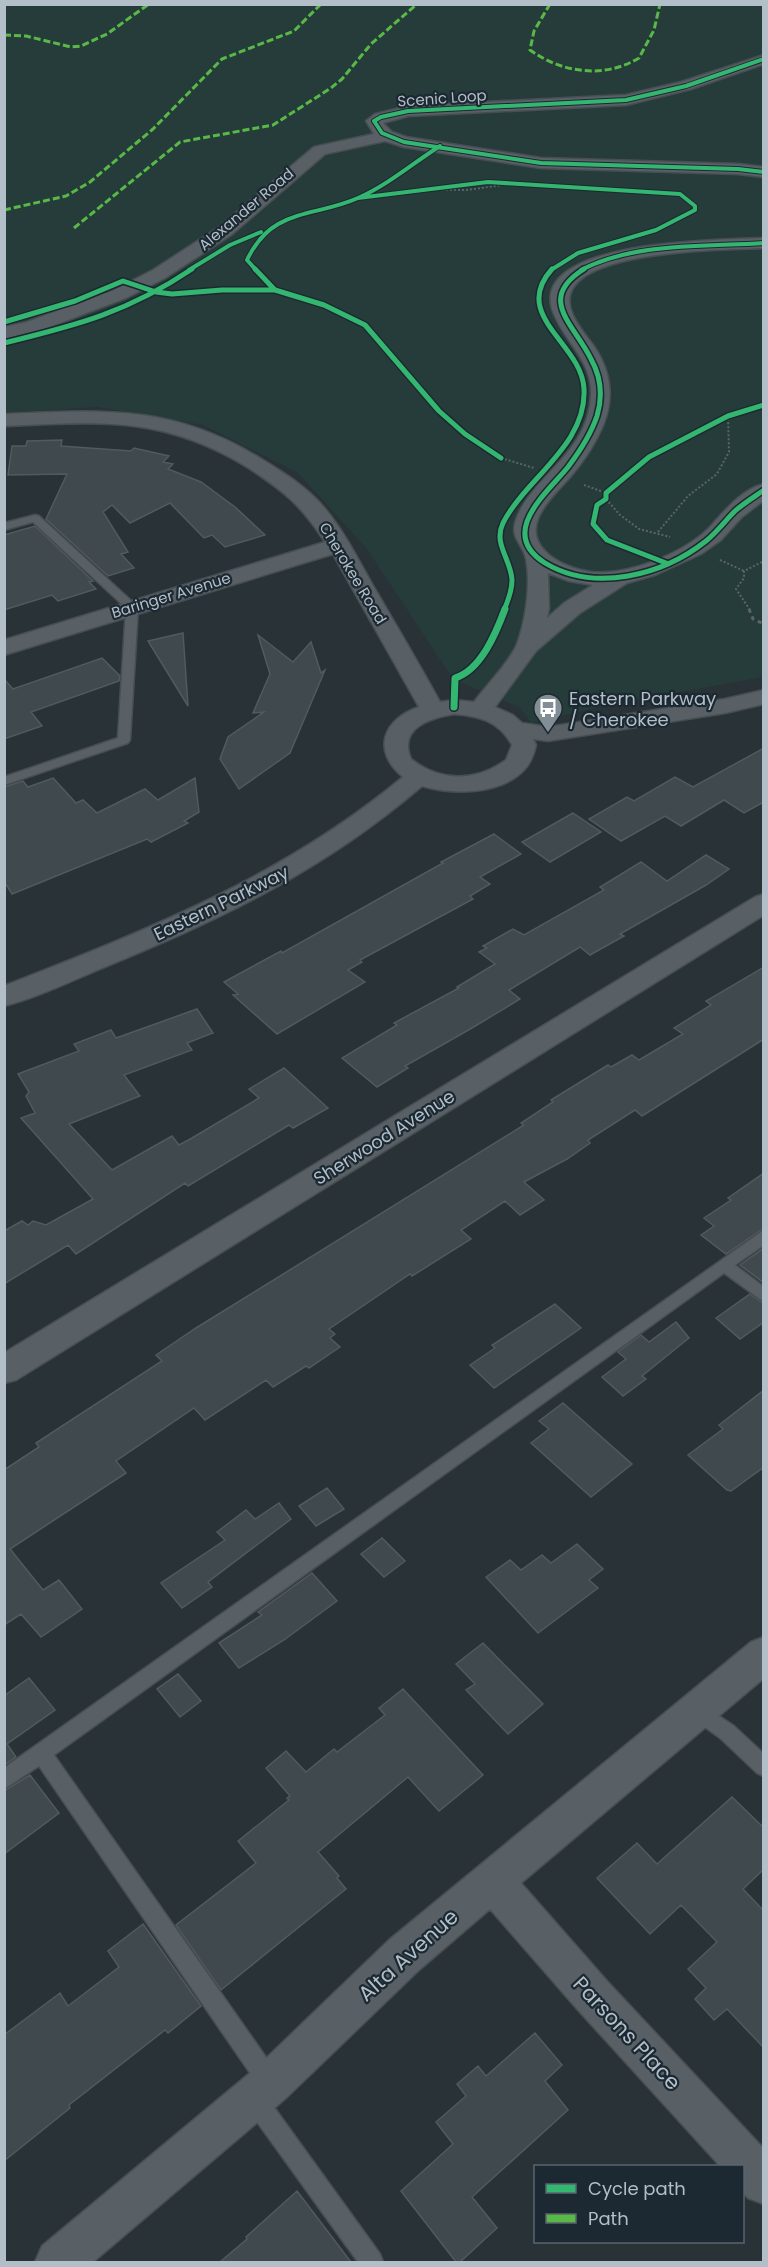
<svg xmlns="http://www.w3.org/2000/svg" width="768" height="2267" viewBox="0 0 768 2267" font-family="Poppins,sans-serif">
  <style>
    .green { fill: #253c3a }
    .building { fill: #40494d; stroke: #505a5f; stroke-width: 1.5 }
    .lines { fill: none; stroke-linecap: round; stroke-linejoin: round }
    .lane-casing { stroke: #474e52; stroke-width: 3 }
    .street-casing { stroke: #474e52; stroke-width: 3 }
    .path-far1 { stroke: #5b6467; stroke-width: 2; stroke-dasharray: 2 2; stroke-linecap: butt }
    .path { stroke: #5b6467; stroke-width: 3; stroke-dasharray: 4 4; stroke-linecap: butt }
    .lane { fill: #586065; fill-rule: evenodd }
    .street { fill: #586065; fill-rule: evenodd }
    .quiet { stroke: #58b947; stroke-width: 3; stroke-dasharray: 7 3; stroke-linecap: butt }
    .cycleway-far2-casing { stroke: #1c2932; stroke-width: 6 }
    .cycleway-far1-casing { stroke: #1c2932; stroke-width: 8 }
    .cycleway-casing { stroke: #1c2932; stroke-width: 10 }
    .cycleway-far2 { stroke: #33b770; stroke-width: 4 }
    .cycleway-far1 { stroke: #33b770; stroke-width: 5 }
    .cycleway { stroke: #33b770; stroke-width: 7 }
    .labels { text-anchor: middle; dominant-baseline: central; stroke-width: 4.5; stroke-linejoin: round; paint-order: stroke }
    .far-street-label { font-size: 15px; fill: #b2bfc8; stroke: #1c2932 }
    .poi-label { font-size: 18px; fill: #b2bfc8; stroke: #1c2932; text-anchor: start }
    .street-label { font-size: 18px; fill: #b2bfc8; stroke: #1c2932 }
    .near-street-label { font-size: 21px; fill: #b2bfc8; stroke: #1c2932 }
  </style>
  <rect width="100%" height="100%" fill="#283237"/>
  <path class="green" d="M5 5H763V677L599 707 531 723 519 707 453 679 366 548 298 473 203 425 97 407 5 413Z"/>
  <path class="building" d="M62 440 61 446 131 451 134 448 169 456 163 462 173 464 168 469 201 482 235 507 265 535 225 547 212 535 204 538 170 503 130 523 112 505 103 512 128 552 121 554 134 568 108 576 46 519 67 474 8 475 12 446H26L27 441Z
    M35 526 93 581 89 582 96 589 58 601 52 595 4 610V535Z
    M183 633 188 706 148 641Z
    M258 635 293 662 311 642 321 673 325 670 290 753 239 789 220 759 228 737 264 712 253 713 270 674Z
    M102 658 120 676 119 681 31 712 42 726 4 739V679L13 689Z
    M764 748V802L744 813 724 800 681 826 665 816 621 841 589 819 627 797 634 801 675 777 693 787Z
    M53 778 76 803 83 800 97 813 145 789 158 800 195 778 199 812 184 821 188 823 151 842 147 839 12 894 4 881V787L23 781 28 787Z
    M573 813 601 832 550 862 522 842Z
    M494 834 521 854 480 877 490 884 470 896 473 899 360 960 362 962 348 970 365 982 277 1034 233 995 238 994 224 982 281 951 282 953 443 863 441 862Z
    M706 855 729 869 706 885 620 934 624 936 590 955 580 947 509 990 520 999 472 1028 405 1066 408 1068 377 1087 342 1058 397 1025 394 1023 459 988 457 987 495 964 479 952 487 948 483 946 513 929 524 935 604 890 600 887 641 862 667 881Z
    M764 967V1039L642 1116 635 1110 588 1140 590 1143 567 1159 524 1182 544 1200 520 1215 505 1201 461 1230 471 1239 412 1276 410 1274 329 1329 335 1334 330 1338 340 1347 309 1368 306 1366 273 1387 266 1380 205 1420 194 1408 116 1461 126 1473 10 1549 43 1590 59 1580 82 1609 41 1637 21 1614 4 1625V1470L39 1447 36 1443 162 1361 156 1355 196 1328 524 1125 521 1123 553 1102 551 1100 608 1065 611 1067 632 1055 639 1060 683 1034 674 1028 711 1005 706 1001Z
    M197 1009 213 1033 187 1043 192 1050 124 1075 140 1096 69 1124 112 1170 172 1136 179 1145 192 1138 259 1098 249 1089 284 1068 328 1108 293 1128 289 1125 188 1186 185 1183 76 1254 68 1245 4 1284V1231L22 1221 28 1225 33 1221 46 1225 93 1199 21 1118 35 1113 26 1096 29 1092 18 1074 79 1051 74 1044 111 1030 116 1038Z
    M764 1173V1228L726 1254 701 1235 714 1226 704 1218 731 1200 728 1198Z
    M764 1248V1283L740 1265Z
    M750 1294 764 1304V1322L740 1339 716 1318Z
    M555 1304 581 1328 494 1388 470 1365 495 1348 492 1345Z
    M676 1322 689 1338 642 1376 646 1379 623 1396 602 1377 626 1359 618 1352 641 1335 649 1342Z
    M764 1390V1467L731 1491 727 1490 688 1455 723 1429 719 1425Z
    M563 1403 632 1464 591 1497 531 1443 549 1429 539 1421Z
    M327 1488 344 1509 316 1526 299 1506Z
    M279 1503 291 1519 208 1582 212 1587 182 1608 161 1583 225 1540 217 1532 246 1510 255 1519Z
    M382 1538 405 1561 384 1577 361 1554Z
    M577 1544 603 1569 589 1580 598 1588 538 1633 486 1577 510 1560 521 1570 542 1555 551 1563Z
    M312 1573 337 1601 284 1640 239 1668 219 1643 262 1615 258 1612Z
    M483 1643 543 1704 508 1734 466 1690 475 1684 456 1664Z
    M178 1674 201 1701 180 1717 157 1689Z
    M29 1678 55 1710 7 1744 16 1757 4 1765V1696Z
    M403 1689 483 1775 439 1811 408 1777 318 1852 339 1876 337 1878 346 1889 221 1990 176 1925 256 1863 238 1841 289 1800 287 1798 290 1796 266 1768 286 1751 306 1772 334 1749 337 1752 385 1715 379 1708Z
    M30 1775 59 1813 4 1854V1791Z
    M732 1797 764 1828V1869L743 1889 764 1911V2048L727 2009 714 2020 695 1999 706 1988 688 1969 717 1942 681 1905 650 1934 597 1878 637 1843 657 1864Z
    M143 1924 201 2006 168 2033 165 2030 69 2105 70 2108 4 2161V2035L60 1993 68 2006 119 1967 108 1951Z
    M535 2033 562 2065 545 2081 568 2110 472 2197 497 2228 460 2262H456L401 2191 453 2144 436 2122 466 2096 457 2084 478 2066 486 2076Z
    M297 2191 351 2262H220L247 2239 246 2237Z"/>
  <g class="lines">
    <g class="lane-casing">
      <path id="lane" d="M35 515 39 516 138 607 130 740 128 743 4 785V777L118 738 126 608 33 522 4 530V523Z
        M764 1230V1245L735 1265 764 1287V1302L724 1273 54 1755 277 2073 280 2081 277 2089 269 2092 261 2089 39 1766 4 1789V1768Z
        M698 1702 734 1726 764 1754V1776L757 1773 720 1738 691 1717 688 1711 691 1705Z
        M255 2089 263 2092 380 2254 383 2262H358L247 2108 244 2100 247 2092Z"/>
    </g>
    <g class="street-casing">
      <path id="street" d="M764 55V64L691 89 626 105 408 116 383 123 392 132 406 137 541 158 738 164 764 167V177L738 174 541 168 404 147 385 141 325 154 231 235 165 278 126 298 39 331 4 339V327L27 322 114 290 153 270 219 227 314 147 374 134 366 121 375 114 408 106 626 95 681 82Z
        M764 238V248C729 250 551 248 571 310 575 323 585 334 593 345 614 375 615 406 597 438 590 452 581 464 571 476 554 496 518 525 546 552 557 563 576 570 591 572 627 576 682 554 708 529 724 512 740 490 764 484V500L742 517 721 540 701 554 655 575 627 583 580 613 536 651 495 707 513 715 522 723 548 727 725 699 764 690V704L725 713 548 741 533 739 536 745C534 754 531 763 524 770 500 795 453 795 422 786 325 869 224 918 107 966 73 980 39 997 4 1006V986C149 929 281 878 403 777 371 751 383 719 419 707L333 554 4 655V640L325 542C301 505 284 491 247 467 162 415 100 422 4 426V414C105 410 173 404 263 460 284 473 304 485 321 504 341 526 357 557 372 584 395 623 418 662 440 702L454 700 474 702C485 687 511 660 517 644 526 620 531 583 526 559 523 543 508 538 517 517 535 474 589 452 591 395 593 360 562 340 552 309 531 239 725 240 764 238ZM548 573 569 581 593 585 564 603 547 618 549 608ZM454 714C479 716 499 721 512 745L506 760C476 782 440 782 411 759 398 728 430 718 454 714Z
        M764 894V915L16 1380 4 1383V1353L755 897Z
        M764 1637V1678L521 1883 607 1981 764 2149V2204L748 2198 742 2191V2166H720L578 2010 490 1909 419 1970 286 2098 93 2262H35L42 2246 256 2068 389 1940 751 1642Z"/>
    </g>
    <path class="path-far1" d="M414 189 466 190 519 183
      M501 458 534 468
      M584 485 606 493
      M606 499 620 515 639 529 670 537
      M658 532 688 496 717 474 729 452 728 416
      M720 560 744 571
      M750 610 736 589 744 578V571L764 561"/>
    <path class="path" d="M749 609 753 619 764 624"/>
    <use href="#lane" class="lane"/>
    <use href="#street" class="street"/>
    <path class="quiet" d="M550 4 534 31 530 50C562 73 604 79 639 58L654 30 660 4
      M4 35 26 36 71 47 81 46 107 34 149 4
      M4 210 66 196 90 182 153 129 222 59 294 31 321 4
      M74 228 180 142 273 125 331 88 342 79 371 44 417 4"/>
    <g class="cycleway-far2-casing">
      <path id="cycleway-far2" d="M764 59 686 86 626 100 408 111 381 117 374 121 382 133 404 142 541 163 738 169 764 172
        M358 198 488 182 680 194 695 206V210L656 230 578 253 551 270
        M189 270 230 245 261 232
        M256 270 247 260C272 207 313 218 358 198 388 185 413 163 440 146
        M581 270C635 242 705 247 764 243"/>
    </g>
    <g class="cycleway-far1-casing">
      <path id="cycleway-far1" d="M255 269 275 290 324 305 365 325 439 411 465 434 501 458
        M584 269C536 299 574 324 591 359 601 377 603 396 597 416 591 434 580 451 568 467 547 493 497 533 545 563 595 593 663 575 706 541 717 532 725 521 735 511 744 503 754 497 764 490
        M4 322 75 301 123 281 156 292 172 294 222 290H275
        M4 343C78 325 128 312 192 269
        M666 563 607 540 593 524 597 505 606 499V493L649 457 728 416 764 405
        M504 610C508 601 512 590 512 580 511 559 493 544 503 523 526 478 587 445 584 389 582 343 510 316 552 269"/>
    </g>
    <g class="cycleway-casing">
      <path id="cycleway" d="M454 707 455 678C481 670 496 633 505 609"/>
    </g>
    <use href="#cycleway-far2" class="cycleway-far2"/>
    <use href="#cycleway-far1" class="cycleway-far1"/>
    <use href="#cycleway" class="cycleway"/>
  </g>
  <defs>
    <g id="bus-pin" transform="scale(1.5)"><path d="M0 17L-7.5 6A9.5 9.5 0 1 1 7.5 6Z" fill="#828e95" stroke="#1c2932"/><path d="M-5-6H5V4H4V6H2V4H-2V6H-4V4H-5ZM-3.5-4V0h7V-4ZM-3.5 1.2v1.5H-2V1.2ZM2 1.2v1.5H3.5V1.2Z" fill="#fff"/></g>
  </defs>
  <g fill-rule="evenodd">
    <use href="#bus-pin" x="548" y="708"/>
  </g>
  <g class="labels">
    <g class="far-street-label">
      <text transform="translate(442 98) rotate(-4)">Scenic Loop</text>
      <text transform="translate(246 209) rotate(-40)">Alexander Road</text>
      <text transform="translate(353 573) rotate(59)">Cherokee Road</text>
      <text transform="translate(171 595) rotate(-17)">Baringer Avenue</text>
    </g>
    <g class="poi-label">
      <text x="569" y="698">Eastern Parkway<tspan x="569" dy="21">/ Cherokee</tspan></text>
    </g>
    <g class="street-label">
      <text transform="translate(221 903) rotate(-26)">Eastern Parkway</text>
      <text transform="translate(384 1137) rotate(-32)">Sherwood Avenue</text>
    </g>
    <g class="near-street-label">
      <text transform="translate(408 1955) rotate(-42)">Alta Avenue</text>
      <text transform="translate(627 2033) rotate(47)">Parsons Place</text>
    </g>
  </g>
  <rect width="768" height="2267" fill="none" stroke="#b2bfc8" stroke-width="12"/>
  <rect x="534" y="2165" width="210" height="78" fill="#1c2932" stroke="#58656e" stroke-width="1.5"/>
  <rect x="546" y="2184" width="30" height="9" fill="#33b770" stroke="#58656e" stroke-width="1.5"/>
  <text x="588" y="2195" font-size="18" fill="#b2bfc8">Cycle path</text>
  <rect x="546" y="2214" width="30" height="9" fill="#58b947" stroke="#58656e" stroke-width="1.5"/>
  <text x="588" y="2225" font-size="18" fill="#b2bfc8">Path</text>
</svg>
